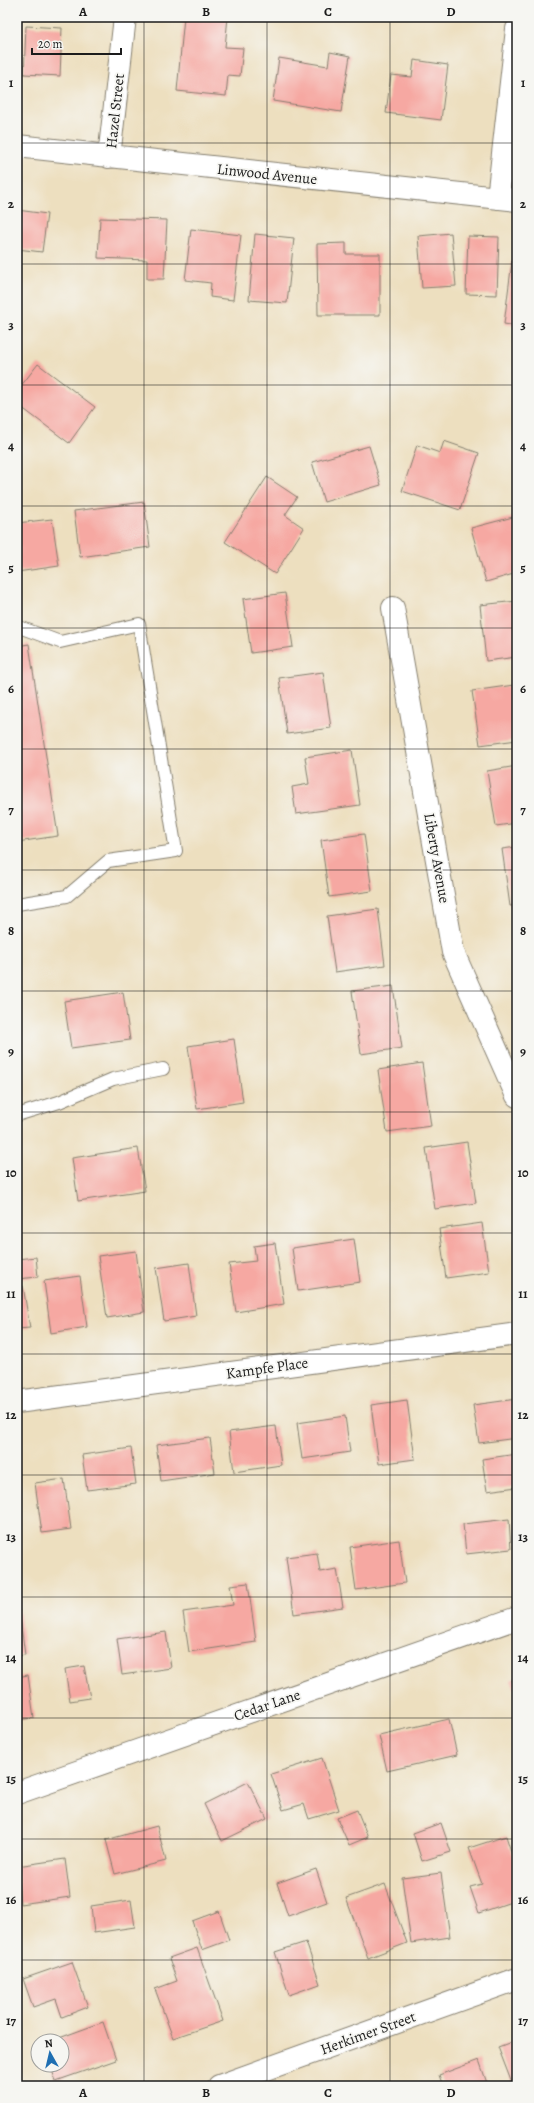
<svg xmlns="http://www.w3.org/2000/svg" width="534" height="2103" viewBox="0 0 534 2103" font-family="Alegreya,serif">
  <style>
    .building { fill: #f6a8a2 }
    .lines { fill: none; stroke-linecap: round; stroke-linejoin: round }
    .lane-casing { stroke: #847e6e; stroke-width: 14 }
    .street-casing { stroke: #847e6e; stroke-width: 24 }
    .lane { stroke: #fff; stroke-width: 12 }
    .street { stroke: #fff; stroke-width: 22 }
    .grid { fill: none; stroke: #1c1c1c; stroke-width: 1; stroke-opacity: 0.55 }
    .labels { text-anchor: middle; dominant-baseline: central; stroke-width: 3.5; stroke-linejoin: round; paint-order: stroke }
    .street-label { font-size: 15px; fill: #1c1c1c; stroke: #f6f6f2 }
    .neatline { fill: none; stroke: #1c1c1c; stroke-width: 1.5 }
    .grid-label { font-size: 13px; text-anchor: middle; font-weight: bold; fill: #1c1c1c }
  </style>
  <rect width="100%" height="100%" fill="#f6f6f2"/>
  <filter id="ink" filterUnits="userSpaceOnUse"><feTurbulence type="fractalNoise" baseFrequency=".025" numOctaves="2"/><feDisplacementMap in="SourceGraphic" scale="8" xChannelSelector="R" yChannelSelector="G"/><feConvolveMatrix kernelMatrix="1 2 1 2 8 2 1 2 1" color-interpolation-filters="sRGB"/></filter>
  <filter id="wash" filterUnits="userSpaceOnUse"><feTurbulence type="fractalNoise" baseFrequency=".012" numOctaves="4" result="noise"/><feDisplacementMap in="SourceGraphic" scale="16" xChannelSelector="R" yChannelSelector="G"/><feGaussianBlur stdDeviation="0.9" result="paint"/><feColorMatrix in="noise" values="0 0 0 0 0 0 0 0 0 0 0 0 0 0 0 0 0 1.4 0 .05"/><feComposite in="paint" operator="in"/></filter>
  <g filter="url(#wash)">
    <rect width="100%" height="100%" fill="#eddfbf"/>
    <g id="blocks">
      <path class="building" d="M184 17H228L225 47 243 48 240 76 228 75 226 96 177 91Z
        M26 26 62 28 60 76 24 74Z
        M330 52 350 56 341 112 273 101 279 58 328 66Z
        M414 60 448 65 441 120 386 113 391 75 412 77Z
        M17 210 47 214 42 252 17 249Z
        M100 218 167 220 164 279H147V260L98 258Z
        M191 229 241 235 233 300 210 297 211 283 185 280Z
        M451 233 456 286 422 288 418 236Z
        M255 234 294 238 287 303 249 300Z
        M468 236 499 237 497 295 466 294Z
        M346 243V254H380V315H318L317 244Z
        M512 261 517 262V326L504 324Z
        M38 364 95 407 69 443 17 404V391Z
        M444 441 479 453 460 510 402 491 417 445 440 453Z
        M369 446 381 485 324 502 312 462Z
        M267 477 297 497 285 515 304 528 275 574 225 542Z
        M144 502 150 547 80 557 74 511Z
        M513 517 517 530V573L486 582 471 528Z
        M52 519 59 566 17 572V523Z
        M285 593 293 647 251 653 243 599Z
        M517 601V657L486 661 480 605Z
        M29 644 58 836 17 842V646Z
        M323 672 331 728 287 734 279 678Z
        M514 685 517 705V740L480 745 472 691Z
        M352 750 360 805 296 814 292 787 309 784 305 757Z
        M517 766V823L496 826 487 771Z
        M364 834 372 891 329 897 321 840Z
        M517 847V905L510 906 502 849Z
        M378 909 385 965 335 972 327 916Z
        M393 986 402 1048 361 1054 352 991Z
        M123 992 130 1040 71 1048 64 1001Z
        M234 1039 243 1102 197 1109 188 1046Z
        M422 1063 431 1126 387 1132 378 1070Z
        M467 1142 476 1203 435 1209 426 1148Z
        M138 1148 145 1191 78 1201 72 1158Z
        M482 1223 489 1272 446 1278 439 1229Z
        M354 1239 360 1282 298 1291 292 1248Z
        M275 1243 284 1304 236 1312 229 1264 256 1261 254 1246Z
        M136 1251 144 1312 107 1318 98 1256Z
        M36 1257 38 1277 17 1279V1259Z
        M189 1263 196 1316 164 1321 156 1268Z
        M80 1276 87 1327 51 1333 44 1281Z
        M23 1286 30 1328 17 1329V1287Z
        M517 1399V1438L479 1443 473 1405Z
        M407 1400 415 1459 379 1464 371 1405Z
        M345 1416 350 1452 302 1459 297 1423Z
        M276 1426 281 1465 234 1472 229 1432Z
        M210 1438 215 1473 161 1481 156 1445Z
        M131 1448 136 1484 87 1490 82 1455Z
        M517 1454V1487L487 1491 482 1459Z
        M64 1479 71 1529 42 1533 35 1483Z
        M509 1519 511 1549 466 1554 463 1524Z
        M399 1540 405 1583 356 1590 350 1547Z
        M317 1553 320 1572 337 1569 343 1607 294 1614 286 1557Z
        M248 1583 256 1642 189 1652 183 1612 233 1605 230 1585Z
        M17 1610H19L25 1655 17 1656Z
        M166 1632 171 1668 122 1675 117 1639Z
        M84 1666 90 1698 70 1701 65 1669Z
        M28 1675 34 1718 17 1720V1677Z
        M517 1678V1695L511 1680Z
        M449 1719 457 1755 387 1771 379 1735Z
        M322 1758 339 1810 309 1819 304 1804 283 1810 271 1774Z
        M248 1782 267 1819 222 1841 204 1804Z
        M357 1810 368 1837 349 1845 337 1818Z
        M441 1823 451 1852 422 1861 413 1833Z
        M157 1826 166 1861 115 1874 106 1840Z
        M506 1836 517 1870V1900L479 1913 470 1887 482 1884 469 1848Z
        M65 1859 70 1897 20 1904 17 1866Z
        M316 1869 327 1902 288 1916 277 1883Z
        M441 1873 450 1937 411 1943 402 1878Z
        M385 1884 407 1943 368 1958 346 1898Z
        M131 1900 135 1927 94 1933 91 1906Z
        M219 1911 229 1940 202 1950 192 1921Z
        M306 1942 320 1984 289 1995 275 1952Z
        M197 1948 223 2021 173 2038 155 1989 177 1981 169 1958Z
        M72 1962 88 2007 62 2017 56 1999 33 2007 23 1979Z
        M103 2022 116 2060 56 2081 50 2065H62V2041H51Z
        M517 2040V2086H513L498 2047Z
        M479 2060 488 2086H443L439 2075Z"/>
    </g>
  </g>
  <g filter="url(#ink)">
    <use href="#blocks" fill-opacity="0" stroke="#847e6e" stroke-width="1"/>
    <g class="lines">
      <g class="lane-casing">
        <path id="lane" d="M17 628H22L60 642 139 624 176 851 108 861 67 896 17 904
          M17 1115 59 1102 113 1079 163 1069"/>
      </g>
      <g class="street-casing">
        <path id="street" d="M17 146 517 200
          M109 157 125 17
          M498 198 517 29
          M393 608 453 952 517 1096
          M17 1402 517 1334
          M17 1793 517 1618
          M219 2086 517 1979"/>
      </g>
      <use href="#lane" class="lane"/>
      <use href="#street" class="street"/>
    </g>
  </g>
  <path class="grid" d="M144 17V2086M267 17V2086M390 17V2086M17 143H517M17 264H517M17 385H517M17 506H517M17 628H517M17 749H517M17 870H517M17 991H517M17 1112H517M17 1233H517M17 1354H517M17 1475H517M17 1597H517M17 1718H517M17 1839H517M17 1960H517"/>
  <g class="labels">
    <g class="street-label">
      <text transform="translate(115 111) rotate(-84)">Hazel Street</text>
      <text transform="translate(267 174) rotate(6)">Linwood Avenue</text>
      <text transform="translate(437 858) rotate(80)">Liberty Avenue</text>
      <text transform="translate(267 1368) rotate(-8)">Kampfe Place</text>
      <text transform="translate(267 1705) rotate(-19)">Cedar Lane</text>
      <text transform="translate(368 2033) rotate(-20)">Herkimer Street</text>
    </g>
  </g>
  <rect width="534" height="2103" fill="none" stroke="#f6f6f2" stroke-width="44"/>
  <g transform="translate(50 2053) rotate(352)"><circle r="19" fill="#f6f6f2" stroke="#9f9f9c"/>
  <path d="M0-3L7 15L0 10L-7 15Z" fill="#1f6fb2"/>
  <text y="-6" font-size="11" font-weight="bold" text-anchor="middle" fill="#1c1c1c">N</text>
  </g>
  <path d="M32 48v6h89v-6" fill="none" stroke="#1c1c1c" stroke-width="2"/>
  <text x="38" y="48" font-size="12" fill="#1c1c1c" stroke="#f6f6f2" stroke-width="3" paint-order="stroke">20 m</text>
  <rect x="22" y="22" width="490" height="2059" class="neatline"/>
  <g class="grid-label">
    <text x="83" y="16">A</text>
    <text x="206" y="16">B</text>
    <text x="328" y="16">C</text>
    <text x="451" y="16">D</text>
    <text x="11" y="87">1</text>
    <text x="523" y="87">1</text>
    <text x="11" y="208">2</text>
    <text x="523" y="208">2</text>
    <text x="11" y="329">3</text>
    <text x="523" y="329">3</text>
    <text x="11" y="450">4</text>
    <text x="523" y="450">4</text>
    <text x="11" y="572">5</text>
    <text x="523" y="572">5</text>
    <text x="11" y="693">6</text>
    <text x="523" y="693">6</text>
    <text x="11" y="814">7</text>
    <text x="523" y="814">7</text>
    <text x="11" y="935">8</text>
    <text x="523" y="935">8</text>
    <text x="11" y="1056">9</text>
    <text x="523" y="1056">9</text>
    <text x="11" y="1177">10</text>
    <text x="523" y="1177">10</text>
    <text x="11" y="1298">11</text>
    <text x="523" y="1298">11</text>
    <text x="11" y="1419">12</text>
    <text x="523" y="1419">12</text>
    <text x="11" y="1541">13</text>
    <text x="523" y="1541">13</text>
    <text x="11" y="1662">14</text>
    <text x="523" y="1662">14</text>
    <text x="11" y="1783">15</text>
    <text x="523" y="1783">15</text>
    <text x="11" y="1904">16</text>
    <text x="523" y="1904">16</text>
    <text x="11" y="2025">17</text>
    <text x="523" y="2025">17</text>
    <text x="83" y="2097">A</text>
    <text x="206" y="2097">B</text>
    <text x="328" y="2097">C</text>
    <text x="451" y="2097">D</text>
  </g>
</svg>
